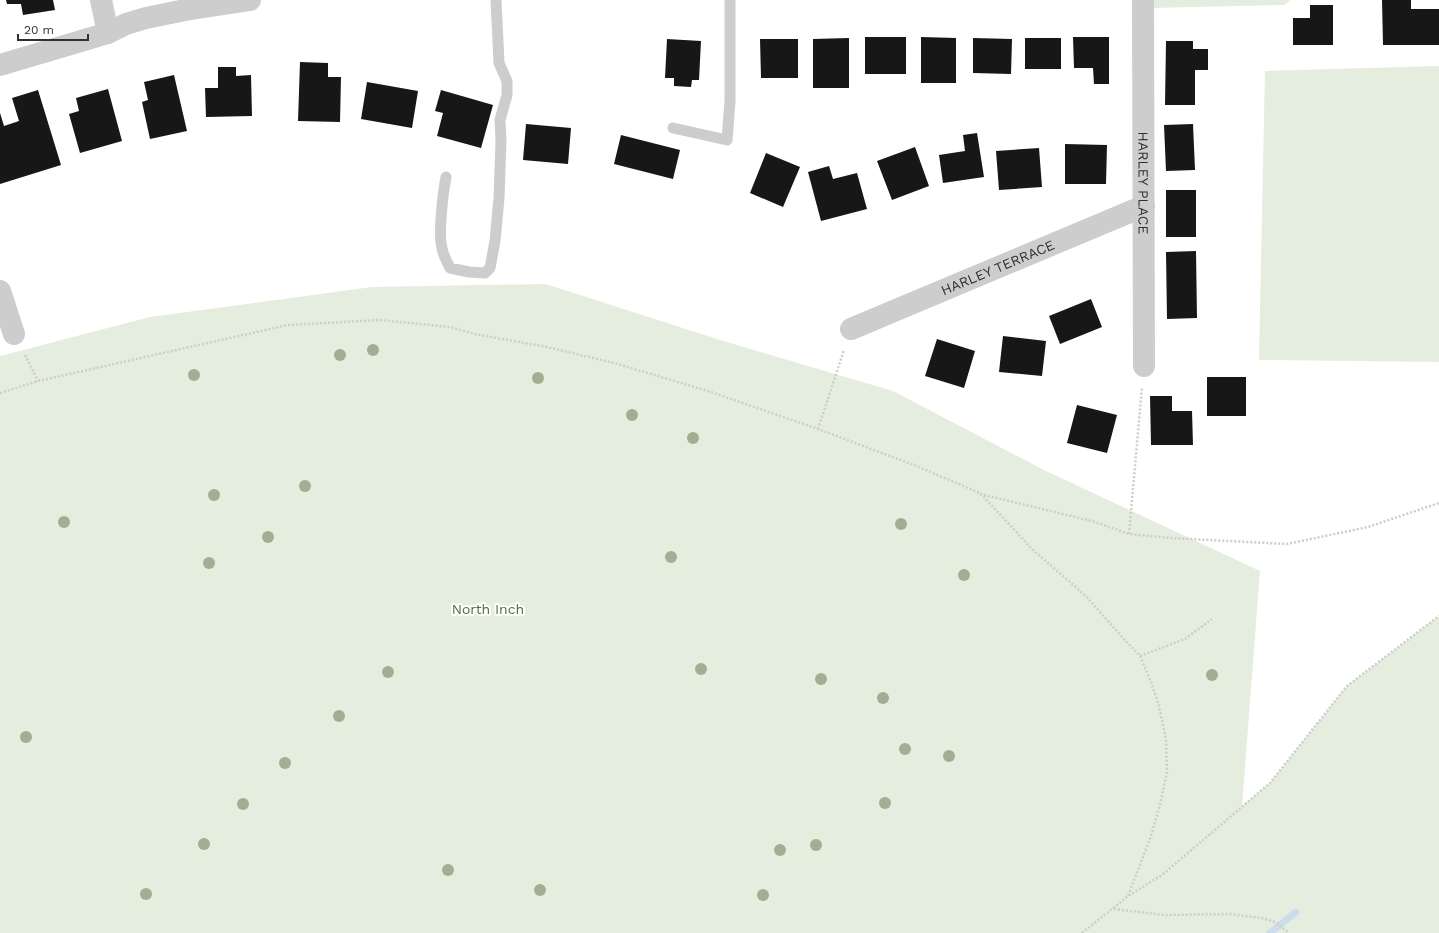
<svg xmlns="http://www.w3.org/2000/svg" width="1439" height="933" viewBox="0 0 1439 933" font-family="'Work Sans',sans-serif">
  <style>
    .green { fill: #e5eddf }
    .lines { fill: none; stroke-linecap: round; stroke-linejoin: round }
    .stream { stroke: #cbdced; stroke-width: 7 }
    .building { fill: #171717 }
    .path { stroke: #cdcdcd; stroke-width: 2.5; stroke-dasharray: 2 2; stroke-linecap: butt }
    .service { stroke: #cdcdcd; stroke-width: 11 }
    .minor { stroke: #cdcdcd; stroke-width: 22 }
    .tree { fill: #9eaf94 }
    .labels { text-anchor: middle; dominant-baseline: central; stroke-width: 4; stroke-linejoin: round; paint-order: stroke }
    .street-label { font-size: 14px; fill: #303030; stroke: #fff }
    .park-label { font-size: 14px; fill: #4f6d3d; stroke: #fff }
  </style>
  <rect width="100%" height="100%" fill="#fff"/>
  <path class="green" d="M1150 0H1290L1285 5 1150 8Z
    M1439 66V362L1259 360 1265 71Z
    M546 284 720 340 893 391 1044 470 1260 571 1242 806 1270 783 1347 686 1439 616V933H0V356L150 317 372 287Z"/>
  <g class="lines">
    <path class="stream" d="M1270 933 1296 912"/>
  </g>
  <path class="building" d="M6 0H53L55 10 23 15 21 4H7Z
    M1382 0H1411V9H1439V45H1383Z
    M1310 5H1333V45H1293V18H1310Z
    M865 37H906V74H865Z
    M921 37 956 38V83H921Z
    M1073 37H1109V84H1094L1093 68H1074Z
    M849 38V88H813V39Z
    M973 38 1012 39 1011 74 973 73Z
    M1025 38H1061V69H1025Z
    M667 39 701 41 699 80H692L691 87 674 86V78H665Z
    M760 39H798V78H761Z
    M1166 41H1193V49H1208V70H1195V105H1165Z
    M300 62 328 63V77H341L340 122 298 121Z
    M218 67H236V76L251 75 252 116 206 117 205 88H218Z
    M174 75 187 131 150 139 142 102 148 100 144 82Z
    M367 82 418 91 412 128 361 119Z
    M108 89 122 141 80 153 69 114 79 111 76 98Z
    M38 90 61 165 0 184V113L4 126 19 121 12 98Z
    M441 90 493 105 481 148 437 136 443 113 435 111Z
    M526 124 571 128 568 164 523 160Z
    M1193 124 1195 170 1166 171 1164 125Z
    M977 133 984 177 943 183 939 155 965 151 963 135Z
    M621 135 680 150 673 179 614 164Z
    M1065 144 1107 145 1106 184H1065Z
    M915 147 929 186 892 200 877 161Z
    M1039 148 1042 187 999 190 996 151Z
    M766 153 800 167 783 207 750 193Z
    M829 166 833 179 857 173 867 209 821 221 808 172Z
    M1166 190H1196V237H1166Z
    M1196 251 1197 318 1167 319 1166 252Z
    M1091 299 1102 327 1060 344 1049 316Z
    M1003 336 1046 341 1042 376 999 372Z
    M937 339 975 351 964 388 925 376Z
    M1207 377H1246V416H1207Z
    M1150 396H1172V411H1192L1193 445H1151Z
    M1077 405 1117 415 1107 453 1067 443Z"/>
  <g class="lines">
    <path class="path" d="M25 355 38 381
      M0 393 38 381 288 325 380 320 450 327 475 334 547 347 614 363 708 391 818 429 914 465 980 493 1033 550 1086 596 1122 637 1140 656 1151 682 1159 706 1166 739 1167 772 1160 805 1151 836 1128 896
      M818 429 844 350
      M980 494 1092 521 1129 534 1170 538 1287 544 1368 527 1439 503
      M1129 534 1142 387
      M1140 656 1185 639 1212 619
      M1114 909 1164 915 1230 914 1262 918 1275 922 1289 933
      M1082 933 1128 896 1162 875 1270 783 1347 686 1439 616"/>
    <path class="service" d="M673 128 727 140 730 101V0
      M446 177C443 193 438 234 442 248 443 256 447 261 450 268L469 272 485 273 490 268 495 241 499 198 501 141 500 120 507 95V81L499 63 496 0"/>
    <g class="minor">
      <path d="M101 0 108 33"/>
      <path id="s1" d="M1143 0 1144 366"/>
      <path d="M0 65 108 33 126 24 146 18 185 10 250 0"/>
      <path d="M0 291 14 334"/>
      <path id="s2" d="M851 329 1144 206"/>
    </g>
  </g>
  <g class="tree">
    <circle cx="373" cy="350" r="6"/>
    <circle cx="340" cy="355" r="6"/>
    <circle cx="194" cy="375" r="6"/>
    <circle cx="538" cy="378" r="6"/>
    <circle cx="632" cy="415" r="6"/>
    <circle cx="693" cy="438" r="6"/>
    <circle cx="305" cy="486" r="6"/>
    <circle cx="214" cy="495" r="6"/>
    <circle cx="64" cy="522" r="6"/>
    <circle cx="901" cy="524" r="6"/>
    <circle cx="268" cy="537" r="6"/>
    <circle cx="671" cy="557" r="6"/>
    <circle cx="209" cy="563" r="6"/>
    <circle cx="964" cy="575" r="6"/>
    <circle cx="701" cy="669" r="6"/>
    <circle cx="388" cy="672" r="6"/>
    <circle cx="1212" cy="675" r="6"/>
    <circle cx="821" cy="679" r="6"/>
    <circle cx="883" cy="698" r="6"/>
    <circle cx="339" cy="716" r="6"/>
    <circle cx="26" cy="737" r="6"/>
    <circle cx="905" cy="749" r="6"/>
    <circle cx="949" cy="756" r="6"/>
    <circle cx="285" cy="763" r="6"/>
    <circle cx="885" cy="803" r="6"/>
    <circle cx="243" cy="804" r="6"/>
    <circle cx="204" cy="844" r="6"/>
    <circle cx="816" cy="845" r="6"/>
    <circle cx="780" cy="850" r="6"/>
    <circle cx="448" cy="870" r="6"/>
    <circle cx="540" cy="890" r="6"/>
    <circle cx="146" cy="894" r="6"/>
    <circle cx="763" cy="895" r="6"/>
  </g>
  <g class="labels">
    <g class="street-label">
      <text stroke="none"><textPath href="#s1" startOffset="183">HARLEY PLACE</textPath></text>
      <text stroke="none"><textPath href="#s2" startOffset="159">HARLEY TERRACE</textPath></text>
    </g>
    <g class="park-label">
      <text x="488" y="609">North Inch</text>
    </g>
  </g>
  <path d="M18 34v6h70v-6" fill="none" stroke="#303030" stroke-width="2"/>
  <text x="24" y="34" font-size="12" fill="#303030" stroke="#ffffff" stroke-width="3" paint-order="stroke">20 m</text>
</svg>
